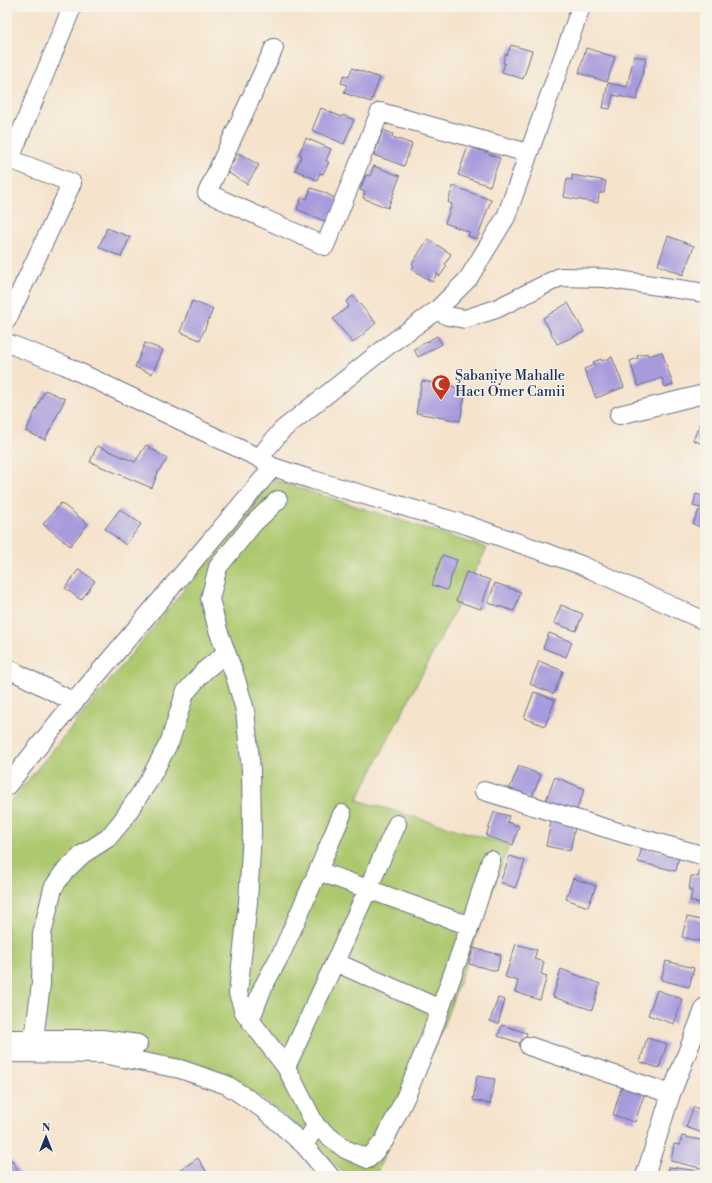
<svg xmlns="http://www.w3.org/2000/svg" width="712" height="1183" viewBox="0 0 712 1183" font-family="'Libre Bodoni',serif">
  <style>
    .green { fill: #adc970; stroke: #647c67 }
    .building { fill: #a89bdd }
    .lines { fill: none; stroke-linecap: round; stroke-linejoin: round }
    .minor-casing { stroke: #676e84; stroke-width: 20 }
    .minor { stroke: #fff; stroke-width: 18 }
    .labels { text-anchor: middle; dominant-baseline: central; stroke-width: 3; stroke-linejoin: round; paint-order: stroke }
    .poi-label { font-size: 14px; fill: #1b2f5e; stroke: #f7f3e8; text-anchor: start }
  </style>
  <rect width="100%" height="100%" fill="#f7f3e8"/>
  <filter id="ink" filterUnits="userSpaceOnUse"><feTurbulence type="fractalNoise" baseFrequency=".025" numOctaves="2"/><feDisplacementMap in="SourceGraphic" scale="8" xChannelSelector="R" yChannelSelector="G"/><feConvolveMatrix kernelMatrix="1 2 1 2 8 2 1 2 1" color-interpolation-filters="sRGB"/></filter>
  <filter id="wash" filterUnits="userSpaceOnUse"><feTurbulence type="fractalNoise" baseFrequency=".012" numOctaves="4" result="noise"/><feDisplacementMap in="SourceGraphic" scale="16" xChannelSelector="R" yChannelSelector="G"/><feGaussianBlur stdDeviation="0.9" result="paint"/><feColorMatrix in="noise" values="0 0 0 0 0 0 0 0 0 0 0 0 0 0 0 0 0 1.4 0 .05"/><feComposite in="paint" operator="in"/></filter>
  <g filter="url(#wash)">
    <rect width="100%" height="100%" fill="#f5e3cc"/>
    <path class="green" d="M274 480 487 548 357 800 509 845 440 1035 375 1176H346L299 1127 260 1097 209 1067 118 1052 7 1048V806Z"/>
    <g id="blocks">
      <path class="building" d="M511 45 532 51 523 79 502 72 505 63H503L505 54 507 55Z
        M586 48 615 57 607 82 579 73Z
        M634 56 646 58 637 100 613 95 610 109 603 108 608 83 627 87Z
        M352 68 380 78 371 102 344 93 347 85 341 83 344 75 349 77Z
        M321 108 342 117 343 115 354 120 344 144 312 130Z
        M383 130 393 134 392 137 412 144 404 166 374 155Z
        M306 138 331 149 326 161 329 162 323 174 320 173 317 180 295 170 302 155 299 154Z
        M468 146 500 158 490 186 458 175Z
        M238 153 259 165 247 184 227 172Z
        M374 166 400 176 388 208 363 198 365 192 360 190 366 175 370 176Z
        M572 175 606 181 604 193H599L598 203 564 197 567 179 572 180Z
        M453 186 491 200 477 239 468 236 469 232 445 223 452 204 448 202Z
        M311 188 323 192 339 200 329 223 297 209 302 197 307 199Z
        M107 228 130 237 121 257 99 247Z
        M668 236 694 246 683 275 658 265Z
        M428 239 451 254 445 264 447 266 440 276 437 274 432 282 412 269 414 266 412 264Z
        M353 296 376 323 353 343 333 319 349 306 346 302Z
        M192 301 213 309 200 340 180 332Z
        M568 303 584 332 557 344 543 318Z
        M437 336 442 344 418 357 414 349Z
        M145 343 163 350 152 374 135 367Z
        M662 352 673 385 665 387 662 378 638 386 630 361 638 358 637 356 647 353 648 356Z
        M612 357 624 387 596 398 584 369 594 365 593 362 601 359 602 361Z
        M422 381 466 389 460 421 416 413Z
        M45 390 65 399 45 440 26 431Z
        M702 418 705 419V445L693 440Z
        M146 445 167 459 158 472 152 488 90 462 97 446 135 462Z
        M696 494 705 497V509L693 506Z
        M61 503 88 524 70 546 43 524Z
        M120 509 141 524 126 545 105 529Z
        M699 510 705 512V529L693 524Z
        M442 555 457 560 447 590 432 585Z
        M79 569 95 581 81 600 65 588Z
        M466 572 490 580 481 609 456 601Z
        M495 583 521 592 514 611 488 603Z
        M561 605 583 614 576 631 554 623Z
        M549 633 572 642 566 657 543 648Z
        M539 661 563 671 554 694 530 684Z
        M534 692 555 700 545 726 524 718Z
        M519 766 541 775 531 799 509 790Z
        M555 777 585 789 574 816 544 805Z
        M494 812 509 816 507 822 519 826 513 845 486 836Z
        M552 817 576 822 570 851 546 846Z
        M642 847 679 856 676 871 638 862Z
        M510 856 525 861 515 888 500 882Z
        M701 865 705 866V905L690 901 692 890H689L691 876 698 877Z
        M573 878 596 886 588 907 566 899Z
        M687 917 705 921V936L703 942 682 937Z
        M516 944 537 950 534 959 544 962 541 974 547 976 540 1000 515 992 518 981 505 977Z
        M473 948 501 955 497 971 469 964Z
        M666 961 694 968 689 987 661 980Z
        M561 969 600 984 592 1010 553 997Z
        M657 990 682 999 674 1024 648 1015Z
        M498 998 505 1000 498 1024 490 1021Z
        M502 1025 527 1033 523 1044 498 1036Z
        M647 1038 667 1044 659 1068 640 1062Z
        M477 1076 495 1079 490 1104 473 1100Z
        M622 1085 645 1092 635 1122 613 1115Z
        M694 1107 705 1111V1134L686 1127Z
        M682 1136 705 1141V1169L671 1161 674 1144 680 1145Z
        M198 1158 209 1176H171Z
        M12 1160 21 1176H7V1162Z
        M669 1167 699 1171V1176H668Z"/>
    </g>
  </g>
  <g filter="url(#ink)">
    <use href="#blocks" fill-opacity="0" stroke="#676e84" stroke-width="1"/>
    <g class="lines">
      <g class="minor-casing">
        <path id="minor" d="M274 48 207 193 325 246 380 112 528 153
          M7 158 72 183 7 320
          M10 159 72 7
          M437 310 448 316 465 319 496 309 560 277 605 278 705 293
          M7 343 64 365 259 458 273 467 313 480 467 525 581 565 705 621
          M619 415 700 395 705 393
          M259 458 282 430 390 344 437 310 468 279 506 217 581 7
          M278 500 253 524 218 567 210 599 218 630 235 676 245 710 251 770 252 832 248 902 238 993 244 1012 286 1067 316 1126 304 1145
          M7 668 74 702
          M7 786 74 702 202 551 273 467
          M484 791 622 833 705 856
          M318 871 470 926
          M335 962 440 1009
          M250 1021 263 987 282 952 318 871 342 814
          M7 1039H102L138 1044
          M34 1039 41 984 42 934 53 888 63 873 83 854 108 838 122 821 148 782 170 741 185 693 204 671 226 653
          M529 1046 671 1094
          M7 1053 102 1054 180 1069 227 1085 263 1109 304 1145 330 1176
          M286 1067 335 962 397 824
          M316 1126 345 1149 368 1159 384 1141 406 1096 429 1040 470 926 491 860
          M645 1176 671 1094 705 1007"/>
      </g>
      <use href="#minor" class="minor"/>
    </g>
  </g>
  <defs>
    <g id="mosque-pin" transform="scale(1)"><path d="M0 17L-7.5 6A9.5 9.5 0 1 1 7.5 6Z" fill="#c8321e" stroke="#f7f3e8"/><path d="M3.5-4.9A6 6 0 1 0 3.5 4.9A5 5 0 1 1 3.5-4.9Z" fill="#fff"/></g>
  </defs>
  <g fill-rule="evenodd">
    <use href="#mosque-pin" x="441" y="384"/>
  </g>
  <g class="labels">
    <g class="poi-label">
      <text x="455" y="376">Şabaniye Mahalle<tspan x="455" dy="16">Hacı Ömer Camii</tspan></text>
    </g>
  </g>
  <rect width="712" height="1183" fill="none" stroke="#f7f3e8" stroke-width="24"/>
  <g transform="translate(46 1137)" stroke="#f7f3e8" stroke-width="3" paint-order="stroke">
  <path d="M0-3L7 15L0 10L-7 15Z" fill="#1b2f5e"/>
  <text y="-6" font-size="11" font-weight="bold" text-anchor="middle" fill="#1b2f5e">N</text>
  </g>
</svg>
